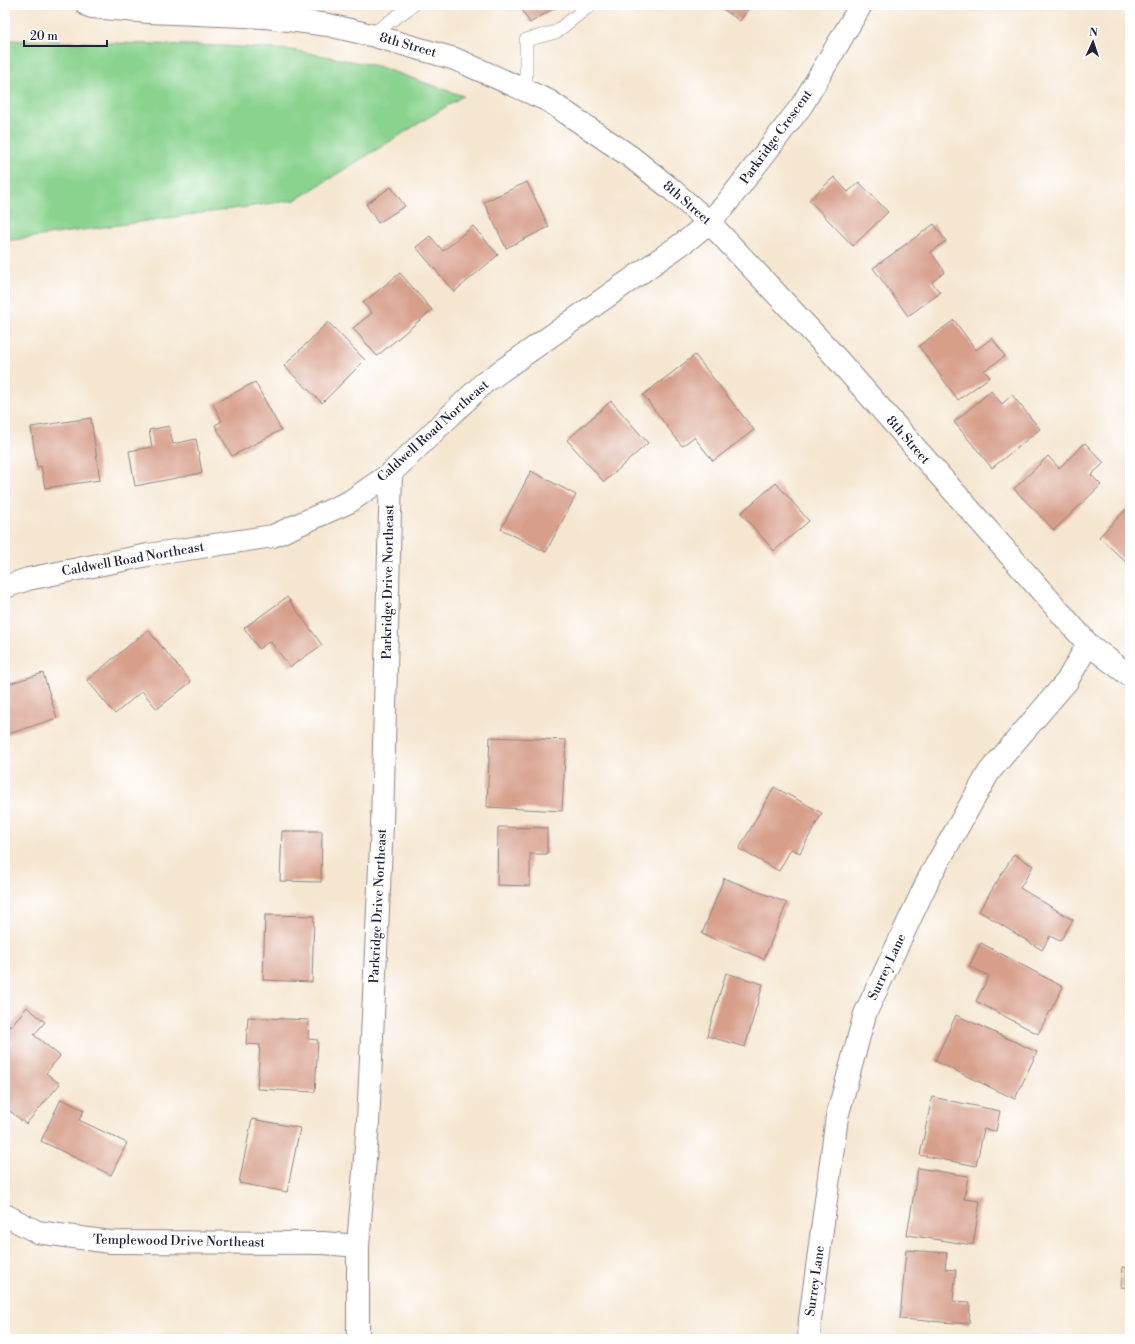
<svg xmlns="http://www.w3.org/2000/svg" width="1135" height="1344" viewBox="0 0 1135 1344" font-family="'Libre Bodoni',serif">
  <style>
    .green { fill: #8ad38f; stroke: #567a65 }
    .building { fill: #d79f8a }
    .lines { fill: none; stroke-linecap: round; stroke-linejoin: round }
    .lane-casing { stroke: #8c8486; stroke-width: 14 }
    .street-casing { stroke: #8c8486; stroke-width: 24 }
    .lane { stroke: #fff; stroke-width: 13 }
    .street { stroke: #fff; stroke-width: 22 }
    .labels { text-anchor: middle; dominant-baseline: central; stroke-width: 4; stroke-linejoin: round; paint-order: stroke }
    .street-label { font-size: 13px; fill: #22223b; stroke: #fff }
  </style>
  <rect width="100%" height="100%" fill="#fff"/>
  <filter id="ink" filterUnits="userSpaceOnUse"><feTurbulence type="fractalNoise" baseFrequency=".025" numOctaves="2"/><feDisplacementMap in="SourceGraphic" scale="8" xChannelSelector="R" yChannelSelector="G"/><feConvolveMatrix kernelMatrix="1 2 1 2 8 2 1 2 1" color-interpolation-filters="sRGB"/></filter>
  <filter id="wash" filterUnits="userSpaceOnUse"><feTurbulence type="fractalNoise" baseFrequency=".012" numOctaves="4" result="noise"/><feDisplacementMap in="SourceGraphic" scale="16" xChannelSelector="R" yChannelSelector="G"/><feGaussianBlur stdDeviation="0.9" result="paint"/><feColorMatrix in="noise" values="0 0 0 0 0 0 0 0 0 0 0 0 0 0 0 0 0 1.4 0 .05"/><feComposite in="paint" operator="in"/></filter>
  <g filter="url(#wash)">
    <rect width="100%" height="100%" fill="#f5e6d0"/>
    <path class="green" d="M5 40 225 46 292 50 377 66 463 96 295 200 5 241Z"/>
    <g id="blocks">
      <path class="building" d="M519 5H559L530 23Z
        M717 5H751L740 21Z
        M834 177 848 192 859 182 888 212 853 246 809 200Z
        M527 182 549 227 506 248 484 202Z
        M391 187 405 206 378 223 366 204Z
        M934 224 946 241 931 252 945 272 932 282 940 293 908 316 873 268Z
        M473 226 498 255 454 292 416 247 430 236 443 251Z
        M400 273 432 310 377 356 353 328 372 313 363 303Z
        M954 320 976 350 992 338 1005 356 984 371 990 377 958 400 919 346Z
        M328 322 365 360 322 403 284 366Z
        M695 355 754 430 713 461 694 437 682 446 643 395Z
        M255 382 281 430 232 456 215 425 222 421 213 404Z
        M991 391 1002 404 1012 395 1040 429 992 468 954 422Z
        M611 401 648 443 604 482 567 440Z
        M91 418 100 480 45 488 41 466 37 467 31 427Z
        M169 426 173 444 196 439 202 473 135 486 129 451 152 447 149 430Z
        M1085 443 1104 463 1091 475 1101 485 1054 530 1014 489 1048 456 1059 468Z
        M531 471 576 495 546 552 501 529Z
        M776 483 809 521 774 551 741 513Z
        M1130 505V566L1099 537Z
        M287 597 322 645 290 667 270 641 259 649 244 628Z
        M148 630 191 682 157 709 142 691 115 714 87 680Z
        M43 673 57 718 5 735V685Z
        M490 737 566 740 562 811 487 807Z
        M774 787 822 813 800 853 791 849 779 871 739 849Z
        M498 827 547 828V854H530V886L497 885Z
        M282 831H322L321 882 280 881Z
        M1014 854 1033 866 1020 888 1073 920 1060 941 1050 936 1042 950 979 911Z
        M724 878 787 903 764 959 702 934Z
        M265 915 314 916 312 982 263 980Z
        M981 943 1063 987 1038 1034 976 1001 989 976 969 966Z
        M726 973 763 984 745 1047 707 1036Z
        M27 1007 45 1022 34 1035 60 1056 46 1073 60 1084 26 1124 5 1107V1022L10 1027Z
        M956 1015 1037 1052 1015 1099 935 1061Z
        M248 1017 309 1020 308 1039 318 1040 315 1092 257 1089 260 1045 246 1044Z
        M932 1097 1000 1111 996 1131 984 1129 976 1166 920 1155Z
        M61 1099 84 1110 79 1120 127 1143 111 1175 41 1141Z
        M252 1119 300 1128 287 1192 239 1183Z
        M918 1168 968 1176 964 1199 980 1201 973 1245 907 1235Z
        M906 1250 947 1253 945 1269 956 1270 953 1301 970 1302 969 1324 900 1319Z
        M1123 1267 1130 1268V1288L1121 1287Z"/>
    </g>
  </g>
  <g filter="url(#ink)">
    <use href="#blocks" fill-opacity="0" stroke="#8c8486" stroke-width="1"/>
    <g class="lines">
      <g class="lane-casing">
        <path id="lane" d="M371 35 413 5
          M526 91V40L556 32 590 5"/>
      </g>
      <g class="street-casing">
        <path id="street" d="M87 5 92 7 149 12 265 17 328 25 371 35 455 59 549 101 631 157 670 188 709 222 831 352 1088 644 1130 676
          M5 587 28 579 148 555 273 536 349 502 391 473 484 383 690 238 709 222 726 204 802 105 861 5
          M5 1215 37 1232 110 1242 323 1243 358 1246
          M358 1339V1246L368 1122 382 824 391 473
          M809 1339 810 1320 837 1117 865 1014 930 876 989 772 1067 681 1088 644"/>
      </g>
      <use href="#lane" class="lane"/>
      <use href="#street" class="street"/>
    </g>
  </g>
  <g class="labels">
    <g class="street-label">
      <text transform="translate(408 45) rotate(16)">8th Street</text>
      <text transform="translate(776 137) rotate(-54)">Parkridge Crescent</text>
      <text transform="translate(687 203) rotate(41)">8th Street</text>
      <text transform="translate(433 431) rotate(-42)">Caldwell Road Northeast</text>
      <text transform="translate(908 440) rotate(49)">8th Street</text>
      <text transform="translate(133 559) rotate(-10)">Caldwell Road Northeast</text>
      <text transform="translate(388 582) rotate(-89)">Parkridge Drive Northeast</text>
      <text transform="translate(378 906) rotate(-87)">Parkridge Drive Northeast</text>
      <text transform="translate(887 967) rotate(-65)">Surrey Lane</text>
      <text transform="translate(179 1241) rotate(1)">Templewood Drive Northeast</text>
      <text transform="translate(815 1281) rotate(-82)">Surrey Lane</text>
    </g>
  </g>
  <rect width="1135" height="1344" fill="none" stroke="#fff" stroke-width="20"/>
  <g transform="translate(1093 42) rotate(3)" stroke="#ffffff" stroke-width="3" paint-order="stroke">
  <path d="M0-3L7 15L0 10L-7 15Z" fill="#22223b"/>
  <text y="-6" font-size="11" font-weight="bold" text-anchor="middle" fill="#22223b">N</text>
  </g>
  <path d="M24 40v6h83v-6" fill="none" stroke="#22223b" stroke-width="2"/>
  <text x="30" y="40" font-size="12" fill="#22223b" stroke="#ffffff" stroke-width="3" paint-order="stroke">20 m</text>
</svg>
